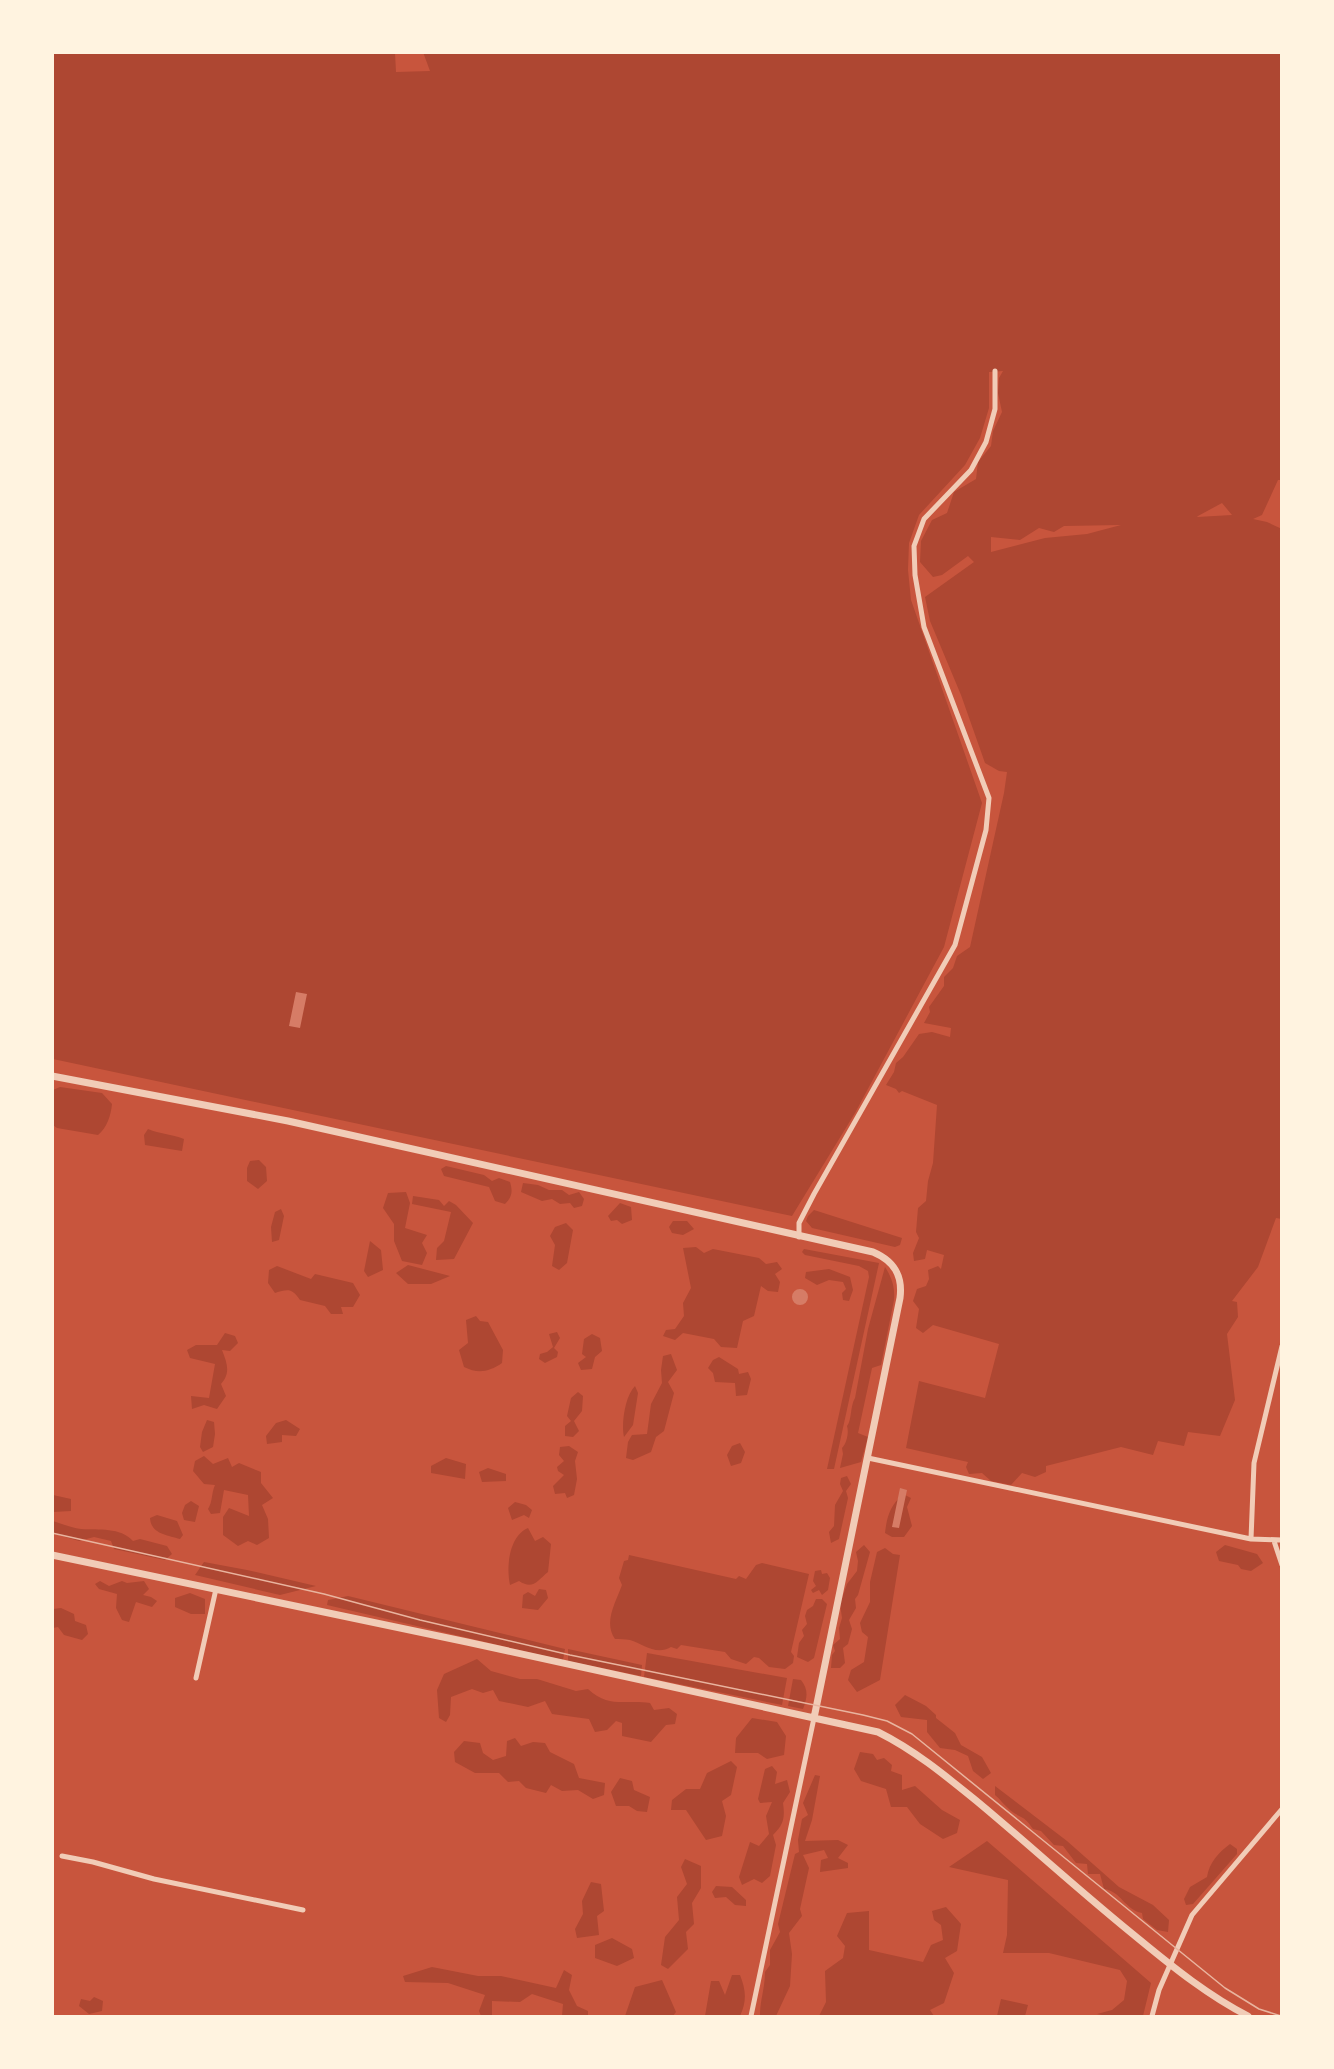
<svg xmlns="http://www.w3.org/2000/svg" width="1334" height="2069" viewBox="0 0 1334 2069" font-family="'DM Sans',sans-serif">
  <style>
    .green { fill: #ae4732; fill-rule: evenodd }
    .building { fill: #d67c66 }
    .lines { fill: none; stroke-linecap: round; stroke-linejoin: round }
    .minor { stroke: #f1ccb7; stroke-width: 5 }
    .tertiary { stroke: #f1ccb7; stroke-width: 7 }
    .tram { stroke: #e9b49f; stroke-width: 1.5 }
  </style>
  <rect width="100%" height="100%" fill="#c8553d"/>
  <path class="green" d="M423 52 1281 53V480H1278L1262 515 1253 519 1267 522 1282 529V1219L1276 1218 1258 1267 1232 1301 1237 1302 1238 1317 1227 1334 1235 1400 1220 1436 1188 1432 1184 1446 1158 1441 1153 1455 1121 1447 1046 1466V1472L1035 1477 1022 1473 1011 1485 991 1481 982 1473 969 1474 966 1467 968 1462 906 1448 919 1381 985 1398 999 1344 933 1325 923 1333 916 1328 919 1309 913 1301 917 1289 926 1286 929 1279 928 1270 938 1266 941 1269 944 1255 927 1250 925 1259 914 1261 913 1253 919 1238 916 1232 918 1208 926 1201 928 1181 933 1163 937 1105 902 1091 899 1093 896 1089 886 1085 894 1072 896 1063 903 1057 919 1034 932 1032 950 1037 951 1028 924 1023 930 1012 929 1007 944 986V977L953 968 957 956 970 947 1004 793 1007 772 999 771 985 763 961 695 930 621 925 597 974 562 968 556 942 575 933 577 920 562 921 541 932 520 947 513 954 492 976 479 978 462 991 446 993 431 1002 412 998 393 999 378 1003 371 989 372V408L980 438 965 465 919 515 909 543 908 570 911 600 982 803 944 947 855 1113 792 1216 53 1059V53H395L396 72 430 71ZM1222 503 1232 515 1197 517 1198 516ZM1121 525 1087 534 1045 538 991 552V537L1020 540 1039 528 1054 532 1064 526Z
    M60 1087 102 1093 112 1104C111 1115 107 1128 98 1135L57 1128 53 1125V1090Z
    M148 1129C160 1134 171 1134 184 1139L182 1151 145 1145 144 1135Z
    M259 1160 266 1167 267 1181 258 1189 247 1181V1168L250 1161Z
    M446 1166 484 1175 492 1181 499 1178 510 1182C513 1192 512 1197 505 1204L495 1201 489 1187 444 1176 441 1169Z
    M523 1183 538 1185 549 1190H562L569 1195 579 1192 584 1199 582 1206 574 1208 570 1203 560 1204 552 1199 542 1201 521 1192Z
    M406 1192 410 1203 405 1228 427 1235 422 1243 427 1253 422 1265 402 1261 394 1241V1224L383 1208 388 1193Z
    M413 1196 439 1200 444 1206 449 1201 456 1205 473 1223 454 1259 436 1260 437 1248 444 1241 451 1212 412 1204Z
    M620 1203 631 1207 632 1220 622 1224 617 1220 611 1221 608 1216Z
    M281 1209 284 1216 279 1240 272 1242 271 1227 275 1212Z
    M814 1210 902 1238 900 1245 895 1247 812 1228 806 1221 808 1216Z
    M673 1221H687L694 1229 683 1235 672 1233 669 1227Z
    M566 1223 573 1230 567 1263 559 1270 552 1266 555 1245 550 1236 555 1227Z
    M370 1241 381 1250 383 1270 368 1277 364 1271Z
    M696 1247 704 1253 713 1249 759 1258 766 1264 777 1262 782 1269 775 1274 780 1282 778 1292 768 1291 761 1286 754 1316 743 1321 737 1348 721 1347 714 1339 683 1333 675 1340 663 1336 666 1330 675 1329 684 1316 683 1303 691 1288 683 1248Z
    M804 1249 879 1263 834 1469H827L869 1277 868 1271 859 1266 805 1255 802 1252Z
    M408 1265 450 1276 431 1284H408L396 1273Z
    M277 1266 311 1279 315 1274 353 1283 360 1295 353 1307H341L343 1314H331L325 1306 300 1300C292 1288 288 1289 275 1293L268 1283 269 1270Z
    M885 1267C892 1278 895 1287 894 1300L881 1365 872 1368 858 1433 868 1437 861 1462 840 1468 843 1454 842 1448C847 1443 849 1432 847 1426 852 1420 850 1406 855 1398L868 1329Z
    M829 1269 850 1277 853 1290 849 1301 843 1300 842 1293 846 1289 843 1282 829 1280 817 1285 805 1278 806 1272Z
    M476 1316 480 1321 488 1322 503 1350 502 1363C489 1372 478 1374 464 1367L459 1350 468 1343 466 1320Z
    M557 1332 560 1338 554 1348 558 1352 557 1357 545 1363 539 1359 540 1354 547 1352 553 1347 549 1334Z
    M225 1333 235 1336 238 1343 230 1351 222 1350C227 1363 231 1373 221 1384L226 1396 217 1409 204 1405 192 1409 191 1396 209 1398 215 1364 190 1358 187 1350 196 1345H217Z
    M592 1334 600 1338 602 1351 595 1357 592 1369 581 1370 578 1363 586 1357 582 1354 584 1339Z
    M671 1354 677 1370 668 1382 674 1393 664 1431 656 1437 651 1452 633 1460 626 1458 628 1442 632 1435 647 1434 651 1404 662 1383 661 1370 663 1356Z
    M719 1357 738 1369 739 1374 748 1372 751 1379 747 1395 736 1396 735 1383 715 1382 713 1373 708 1368 713 1360Z
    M635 1386 638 1393 633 1425 624 1437C621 1424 625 1396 635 1386Z
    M578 1392 583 1396 582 1411 574 1421 579 1431 573 1437 565 1436V1426L571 1421 567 1416 571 1398Z
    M207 1420 214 1422 215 1434 213 1447 203 1452 200 1447 202 1432Z
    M286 1420 300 1429 296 1436 282 1435V1442L267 1444 266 1436 276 1423Z
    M740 1443 745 1452 741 1463 731 1466 727 1455 732 1446Z
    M569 1446 578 1452 575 1461 577 1479 574 1495 567 1498 565 1493 555 1494 553 1486 564 1475 558 1471 557 1467 564 1461 559 1455 560 1447Z
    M204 1456 213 1464 228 1458 232 1467 239 1463 261 1472V1483L273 1498 262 1505 268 1519 269 1538 257 1545 248 1541 238 1546 223 1535V1517L229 1508 249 1516 248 1495 224 1490 220 1513 211 1514 208 1509C213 1501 211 1494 215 1485L204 1484 193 1471 195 1461Z
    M446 1458 466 1464 465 1479 431 1473V1466Z
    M488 1468 506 1474V1481L482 1482 479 1472Z
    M847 1476 851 1484 846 1491 848 1498 839 1539 831 1543 829 1532 834 1526 835 1505 843 1491 840 1484 841 1478Z
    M903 1494 911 1498 907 1507 912 1526 904 1537H892L885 1533C887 1516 890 1506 903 1494Z
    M53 1495 71 1499V1511L53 1512Z
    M191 1501 199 1506 195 1522 184 1520 182 1513 185 1505Z
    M515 1502 526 1505 532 1510 529 1518 524 1515 512 1520 508 1508Z
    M157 1515 177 1521 183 1535 180 1539C167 1535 151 1534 150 1518Z
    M53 1521C62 1524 72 1528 81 1529 99 1530 120 1527 133 1541L140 1539 167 1546 172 1554 165 1560 114 1549 111 1541 94 1537 79 1541 55 1534 53 1533Z
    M528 1528 535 1541 543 1537 551 1544 548 1572C537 1581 533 1590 519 1581L510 1585C506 1567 509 1536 528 1528Z
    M864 1545 870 1552 858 1595 855 1599 856 1608 849 1620 852 1629 848 1644 843 1648 845 1663 840 1668H831L832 1655 835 1651 833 1645 840 1639 839 1628 842 1618 840 1604 847 1584 857 1571 858 1561 856 1552Z
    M1225 1545 1257 1554 1263 1563 1251 1571 1241 1569 1238 1565 1219 1561 1216 1552Z
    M885 1548 893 1554 900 1555 880 1680 857 1692 848 1680 851 1670 864 1662 868 1637 862 1632 860 1623 870 1602V1582L877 1552Z
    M629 1555 736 1579 739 1576 746 1579 756 1565 762 1563 809 1574 791 1652 794 1656 793 1663 785 1669 769 1667 759 1658 754 1657 746 1664 731 1659 725 1652 681 1645 677 1649 671 1647C656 1656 643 1644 630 1640 625 1639 620 1639 615 1639 603 1622 616 1602 622 1585L619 1578 624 1561 628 1560Z
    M204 1562 247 1570 316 1586 280 1595 195 1575Z
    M821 1570 822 1574 827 1573 830 1578 828 1590 822 1595 819 1590 813 1593 811 1590 816 1586 813 1581 815 1571Z
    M100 1581 109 1586 122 1581 127 1583 144 1581 149 1589 143 1595 151 1597 157 1601 152 1607 136 1602 129 1622 122 1620 116 1608 117 1594 99 1589 95 1584Z
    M539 1589 546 1590 548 1598 538 1610 522 1608 523 1595 528 1592 535 1596Z
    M190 1593 205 1599V1614H191L175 1607V1598Z
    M348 1596 565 1649 563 1660 327 1605 328 1600Z
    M816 1599H822L827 1604 814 1658 808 1662 797 1657 799 1643 804 1636 802 1630 807 1624 805 1616 807 1610 813 1606Z
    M61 1608 74 1614 75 1621 86 1625 88 1634 82 1640 64 1635 58 1627 53 1628V1609Z
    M568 1649 642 1665 641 1676 568 1661Z
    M647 1653 787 1678 782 1705 644 1677Z
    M477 1659 491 1671 520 1679H537L576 1691 588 1689C610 1709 625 1699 650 1703L654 1710 669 1708 677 1714 675 1724 666 1725 651 1742 622 1736V1723L616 1721 607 1730 595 1732 589 1719 552 1714 545 1701 528 1707 499 1701 493 1690 483 1693 472 1689 451 1697 450 1715 446 1722 439 1718 437 1690 444 1674Z
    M793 1679 801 1680C809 1690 807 1698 803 1709L788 1706Z
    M905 1695 926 1706 936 1715V1718L955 1733 961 1745 982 1757 991 1773 983 1779 973 1771 968 1756 955 1750 940 1748 927 1732V1720L901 1717 895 1705Z
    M752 1718 777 1722 786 1736 784 1755 767 1759 758 1753H735L736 1738Z
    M515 1738 521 1746 533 1742 545 1743 550 1752 574 1764 579 1778 605 1783 604 1795 593 1799 578 1790 562 1791 551 1785 546 1793 526 1788 519 1781 508 1782 499 1773H475L455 1762 454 1752 464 1741 480 1743 483 1753 493 1760 506 1756 507 1741Z
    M860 1752 873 1754 877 1760 884 1758 892 1765 891 1771 902 1775V1790L915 1786 942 1810 960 1820 957 1833 943 1839 920 1824 907 1807H891L886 1789 861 1781 854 1769Z
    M731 1761 737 1767 731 1795 722 1801 726 1816 722 1836 706 1840 686 1810H671L672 1800 686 1789H700L707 1773Z
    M772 1766 777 1772 775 1784 787 1780 790 1792 783 1803C785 1818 784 1824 773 1835L776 1845 770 1876 762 1883 754 1879 742 1885 739 1877 750 1842 759 1846 769 1834 766 1816 772 1802 760 1803 758 1799 765 1769Z
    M815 1775 820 1776 812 1820 805 1841 838 1840 848 1845 838 1858 848 1863V1868L820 1872 821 1860 828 1858 824 1850 803 1855 809 1868 800 1909 802 1916 789 1933 792 1954 790 1986 776 2016H760C760 1999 765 1989 765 1972L770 1965V1950L780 1932 778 1924 795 1854 799 1852 798 1840 802 1819 808 1815 803 1803Z
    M620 1778 632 1781 634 1790 650 1797 647 1812 637 1811 629 1806H616L611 1792Z
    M995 1786 1067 1841 1119 1887 1153 1905 1169 1920 1168 1932 1157 1930 1143 1919 1142 1913C1125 1910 1121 1891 1104 1889L1100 1874H1088L1087 1864 1076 1863 1063 1846 1054 1845 1041 1831 1033 1829C1023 1814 1021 1819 1010 1810 1004 1805 1000 1799 995 1795Z
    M987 1841 1151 1983 1143 2016H1107L1097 2014 1112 2010 1124 2000 1127 1981 1120 1970 1049 1953H1003L1007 1935 1008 1880 949 1867Z
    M1230 1844 1237 1849V1854L1193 1904 1186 1905 1184 1899 1190 1887 1207 1877C1209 1863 1219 1852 1230 1844Z
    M685 1859 701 1866V1888L692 1903 694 1924 686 1932 688 1949 668 1969 661 1965 665 1937 679 1920 677 1897 687 1884 681 1867Z
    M591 1882 601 1884 604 1911 597 1916 599 1935 577 1938 575 1929 583 1914 582 1901Z
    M716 1886 732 1887 746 1900V1906L735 1905 726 1897 715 1898 712 1892Z
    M946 1907 961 1924 957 1951 945 1958 954 1973 944 2003 930 2010 934 2016H819L826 2002 825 1971 843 1958 845 1946 837 1936 847 1913 869 1911V1950L923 1962 931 1945 943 1940 941 1925 934 1920 932 1911Z
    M612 1938 632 1949 634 1958 617 1966 595 1958V1945Z
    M432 1967 478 1976H501L556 1988 564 1970 572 1975 569 1990 577 2006 588 2011V2016H562L563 2004 532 1994 520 2002 492 2001V2016H481L479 2011 485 1995 448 1983 405 1982 403 1976Z
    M732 1975H740C746 1990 747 2001 740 2016H705L711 1981H719L725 1995Z
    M662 1980 676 2012 673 2016H625L635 1987Z
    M94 1997 103 2001 102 2011 89 2014 79 2006 81 1999 90 2001Z
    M1001 1999 1028 2005 1025 2016H997Z"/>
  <path class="building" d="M296 992 307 994 300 1028 289 1026Z
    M792 1297a8 8 0 1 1 16 0a8 8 0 1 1-16 0Z
    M900 1488 907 1490 899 1528 892 1527Z"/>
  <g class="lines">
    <path class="minor" d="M799 1237V1223L814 1194 955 945 986 830 989 798 924 627 915 575 914 546 924 519 971 470 986 442 995 409V371
      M868 1458 1251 1539 1282 1540
      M1251 1539 1254 1463 1282 1346
      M1274 1541 1282 1565
      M196 1678 216 1589
      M62 1856 93 1862 154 1879 303 1910
      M751 2016 814 1718
      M1152 2016 1159 1990 1192 1915 1282 1809"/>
    <path class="tertiary" d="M52 1076 288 1121 873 1252C894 1261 903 1275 900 1298L814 1718
      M52 1555 467 1642 878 1732C916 1751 947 1777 979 1803 1033 1848 1085 1896 1140 1940 1174 1968 1209 1996 1248 2016"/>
    <path class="tram" d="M52 1533 324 1594 420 1620 570 1655 863 1715 887 1721 912 1734 1225 1988 1259 2009 1281 2016"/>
  </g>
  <rect width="1334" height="2069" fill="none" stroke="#fff3e0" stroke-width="108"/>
</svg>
